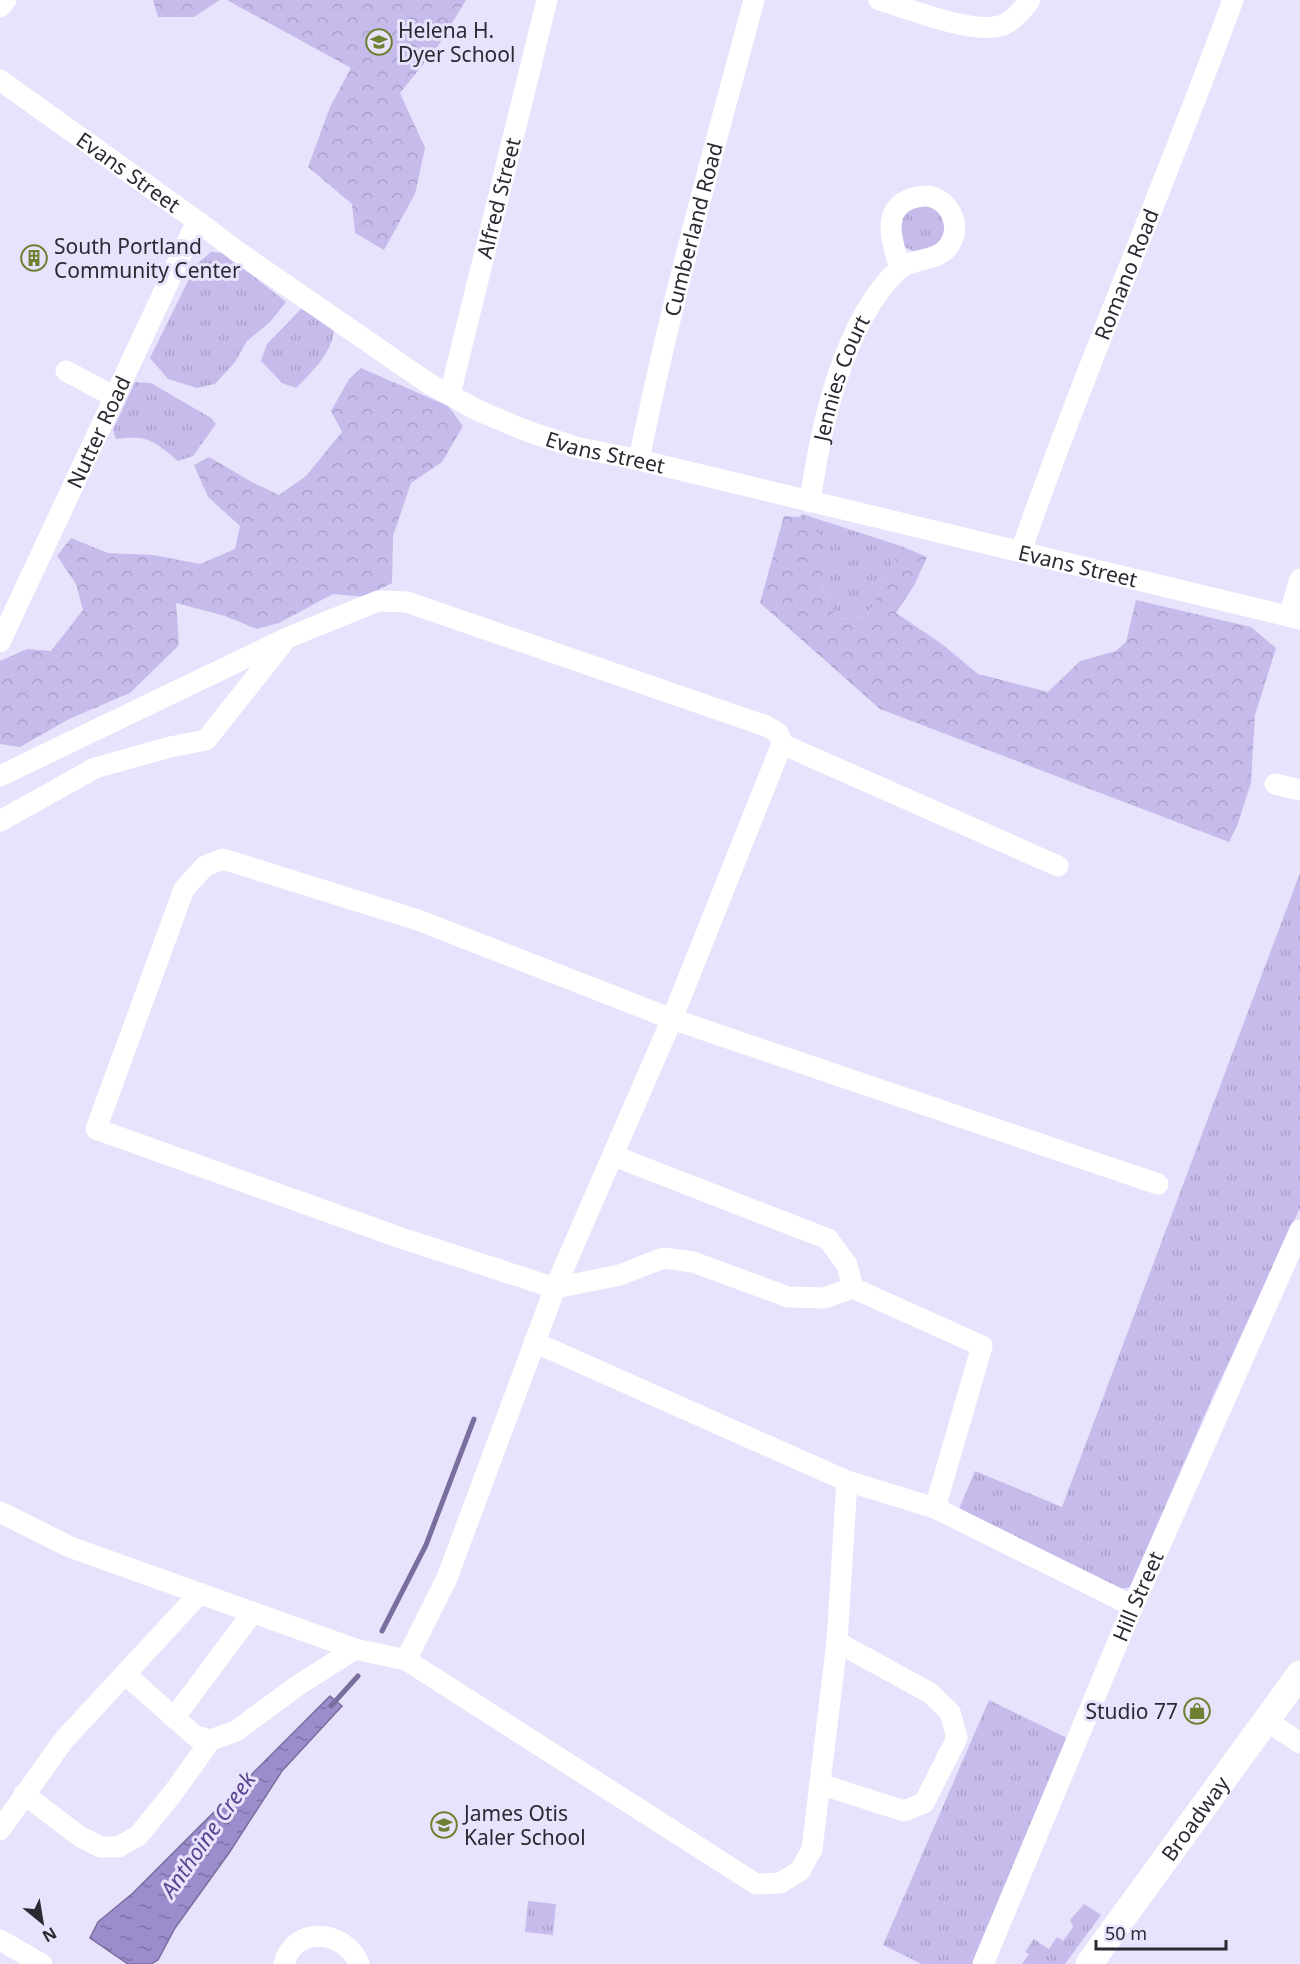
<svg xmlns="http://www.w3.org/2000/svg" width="1300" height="1964" viewBox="0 0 1300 1964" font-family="'Noto Sans',sans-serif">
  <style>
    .grass { fill: url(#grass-tufts) }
    .forest { fill: url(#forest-crowns) }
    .water { fill: url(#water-ripples); stroke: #7a6e9e; stroke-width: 1.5 }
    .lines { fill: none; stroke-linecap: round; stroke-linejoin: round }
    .stream { stroke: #7a6e9e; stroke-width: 5 }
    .minor { stroke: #fff; stroke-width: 21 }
    .major { stroke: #fff; stroke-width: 27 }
    .labels { text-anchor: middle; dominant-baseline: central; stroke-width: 6; stroke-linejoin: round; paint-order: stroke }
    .poi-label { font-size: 21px; fill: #2b2932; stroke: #e8e3fc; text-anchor: start }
    .street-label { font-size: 21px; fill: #2b2932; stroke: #e8e3fc }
    .water-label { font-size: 22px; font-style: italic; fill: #5b4491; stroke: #e8e3fc }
  </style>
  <defs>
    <pattern id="grass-tufts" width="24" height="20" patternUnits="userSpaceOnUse" patternTransform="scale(1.5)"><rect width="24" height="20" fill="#c6bbeb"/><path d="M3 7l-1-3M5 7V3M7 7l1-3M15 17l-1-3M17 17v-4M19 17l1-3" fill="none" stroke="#aaa1ca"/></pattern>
    <pattern id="forest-crowns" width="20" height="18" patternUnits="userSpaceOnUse" patternTransform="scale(1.5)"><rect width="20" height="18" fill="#c6bbeb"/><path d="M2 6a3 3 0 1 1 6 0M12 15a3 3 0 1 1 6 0" fill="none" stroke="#aaa1ca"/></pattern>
    <pattern id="water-ripples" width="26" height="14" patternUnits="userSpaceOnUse" patternTransform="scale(1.5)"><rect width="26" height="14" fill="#9c8ccc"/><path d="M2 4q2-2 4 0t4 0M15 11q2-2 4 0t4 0" fill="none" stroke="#7f72a6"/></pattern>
  </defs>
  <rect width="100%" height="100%" fill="#e8e3fc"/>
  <path class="grass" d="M935 204 947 226 941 243 918 253 902 246 894 222 903 207Z
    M211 252 224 253 286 302 270 322 247 341 235 362 215 384 197 388 168 379 150 358 196 265Z
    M301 309H307L334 331C331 354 312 372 296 388L282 383 261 361 267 344Z
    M135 382 151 383 211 418 216 424 193 456 178 461C154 441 148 435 116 439L113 430Z
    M802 514 901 546 867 617 837 619 821 586 827 542 800 517Z
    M1300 873V1208L1213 1396 1130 1587 1120 1589 959 1509 975 1471 1062 1507Z
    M989 1700 1067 1738 973 1964H922L883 1945Z
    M528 1901 556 1904 553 1935 525 1932Z
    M1084 1904 1101 1915 1065 1964H1022L1029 1954 1025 1952 1034 1939 1049 1949 1057 1937 1063 1941 1073 1927 1070 1920Z"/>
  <path class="forest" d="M153 0H220L194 17H158Z
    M227 0H466L438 46 400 93 425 148 415 194 384 250 355 233 352 204 308 167 330 107 351 68Z
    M361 368 448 406 463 426 442 462 411 483 393 536 392 583 364 597 333 594 279 623 257 629 225 616 176 603 179 645 130 693 69 719 20 747 0 744V661L27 649 51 651 83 610 76 584 57 556 71 538 108 553 153 555 200 564 235 549 240 526 208 497 194 465 209 457 250 481 279 495 306 476 342 432 331 411 349 379Z
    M784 516 800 517 828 542 821 586 837 619 867 617 901 546 927 557 915 584 896 613 942 644 978 674 1048 692 1080 661 1116 651 1126 642 1136 600 1251 627 1276 648 1255 715 1251 783 1237 826 1229 842 880 709 760 603Z"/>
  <path class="water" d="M330 1696 342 1706 282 1771 229 1853 175 1928 158 1960 151 1964H128L90 1938 98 1922 133 1893Z"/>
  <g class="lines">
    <path class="stream" d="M382 1631 426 1545 474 1419
      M331 1706 358 1676"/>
    <g class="minor">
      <path d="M879 0C908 8 981 39 1007 23 1016 18 1023 9 1030 0"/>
      <path d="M0 7 6 0"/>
      <path id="s1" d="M0 80 197 221 238 252 428 383 477 410 527 431 575 447 639 460 1300 619"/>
      <path d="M66 371 115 397"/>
      <path id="s2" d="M450 394 547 0"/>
      <path id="s3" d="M639 460C670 305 713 153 754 0"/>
      <path id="s4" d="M810 502C820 429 843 322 898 270 912 257 939 263 950 244 960 228 953 206 935 198 929 195 919 196 913 198 880 208 892 243 900 268"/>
      <path id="s5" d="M1021 551C1086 365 1165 185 1233 0"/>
      <path d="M1289 616 1300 579"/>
      <path id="s6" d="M0 642 197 221"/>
      <path d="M782 744 1058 866"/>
      <path d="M0 776 287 638 378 601 407 602 766 726 778 733 782 744 672 1019 555 1288 447 1578 406 1660"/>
      <path d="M1275 784 1300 790"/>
      <path d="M0 821 95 768 170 747 206 740 283 643"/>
      <path d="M614 1156 828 1239 847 1265 853 1288 982 1346 935 1508"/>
      <path d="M853 1288 824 1298 788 1297 693 1262 663 1258 620 1275 555 1288 401 1238 96 1129 184 889 205 866 223 859 418 920 672 1019 1158 1184"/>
      <path d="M534 1342 847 1481 935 1508 1133 1606"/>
      <path d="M0 1512 70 1547 355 1649 406 1660 756 1884 780 1883 800 1871 812 1849 837 1642 847 1481"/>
      <path d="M125 1674 195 1736 211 1740 236 1731 297 1686 355 1649"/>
      <path d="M174 1718 253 1612"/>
      <path d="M1267 1721 1300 1743"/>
      <path d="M820 1784 904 1811 924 1803 957 1738 950 1712 930 1693 837 1642"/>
      <path d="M24 1794 79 1836 101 1847H118L138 1836 173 1793 211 1740"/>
      <path d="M0 1830 63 1741 200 1593"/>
      <path d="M0 1940 42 1964"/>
      <path d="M284 1964C294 1925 345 1929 359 1964"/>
      <path id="s7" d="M983 1964 1133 1606 1300 1230"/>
    </g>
    <path class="major" id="s8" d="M1089 1964 1300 1674"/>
  </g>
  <defs>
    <g id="school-ring" transform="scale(1.35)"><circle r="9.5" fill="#e8e3fc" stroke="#6e8132" stroke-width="1.5"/><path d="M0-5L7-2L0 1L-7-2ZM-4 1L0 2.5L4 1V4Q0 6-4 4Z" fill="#6e8132"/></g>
    <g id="building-ring" transform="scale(1.35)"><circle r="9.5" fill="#e8e3fc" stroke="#6e8132" stroke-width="1.5"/><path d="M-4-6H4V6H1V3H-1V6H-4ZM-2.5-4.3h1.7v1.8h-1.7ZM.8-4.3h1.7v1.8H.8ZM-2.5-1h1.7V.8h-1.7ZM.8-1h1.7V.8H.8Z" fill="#6e8132"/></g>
    <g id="shop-ring" transform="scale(1.35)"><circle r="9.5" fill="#e8e3fc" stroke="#6e8132" stroke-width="1.5"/><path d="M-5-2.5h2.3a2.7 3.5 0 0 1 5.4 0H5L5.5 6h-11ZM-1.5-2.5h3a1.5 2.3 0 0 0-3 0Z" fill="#6e8132"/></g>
  </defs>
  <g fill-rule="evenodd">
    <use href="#school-ring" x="379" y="42"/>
    <use href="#building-ring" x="34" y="258"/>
    <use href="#shop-ring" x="1197" y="1711"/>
    <use href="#school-ring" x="444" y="1825"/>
  </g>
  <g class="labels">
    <g class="poi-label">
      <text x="398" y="30">Helena H.<tspan x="398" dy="24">Dyer School</tspan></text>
      <text x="54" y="246">South Portland<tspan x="54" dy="24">Community Center</tspan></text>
      <text x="1178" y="1711" text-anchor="end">Studio 77</text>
      <text x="464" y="1813">James Otis<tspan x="464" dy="24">Kaler School</tspan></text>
    </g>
    <g class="street-label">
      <text stroke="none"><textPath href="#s1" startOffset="158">Evans Street</textPath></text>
      <text stroke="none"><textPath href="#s2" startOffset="202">Alfred Street</textPath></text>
      <text stroke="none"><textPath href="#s3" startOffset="237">Cumberland Road</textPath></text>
      <text stroke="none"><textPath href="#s5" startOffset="296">Romano Road</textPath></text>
      <text stroke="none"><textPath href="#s4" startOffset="128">Jennies Court</textPath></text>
      <text stroke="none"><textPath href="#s6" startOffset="232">Nutter Road</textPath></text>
      <text stroke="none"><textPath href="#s1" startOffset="716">Evans Street</textPath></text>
      <text stroke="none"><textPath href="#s1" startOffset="1202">Evans Street</textPath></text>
      <text stroke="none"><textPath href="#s7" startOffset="399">Hill Street</textPath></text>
      <text stroke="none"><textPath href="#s8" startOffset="180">Broadway</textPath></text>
    </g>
    <g class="water-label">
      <text transform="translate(207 1834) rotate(-55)">Anthoine Creek</text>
    </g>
  </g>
  <g transform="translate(42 1922) rotate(150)" stroke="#e8e3fc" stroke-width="4.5" paint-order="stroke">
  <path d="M0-4.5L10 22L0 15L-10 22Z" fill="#2b2932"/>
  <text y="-9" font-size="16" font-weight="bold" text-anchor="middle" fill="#2b2932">N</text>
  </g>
  <path d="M1096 1940v9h130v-9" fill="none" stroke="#2b2932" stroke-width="3"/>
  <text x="1105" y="1940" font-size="18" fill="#2b2932" stroke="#e8e3fc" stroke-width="4.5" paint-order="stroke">50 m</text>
</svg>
